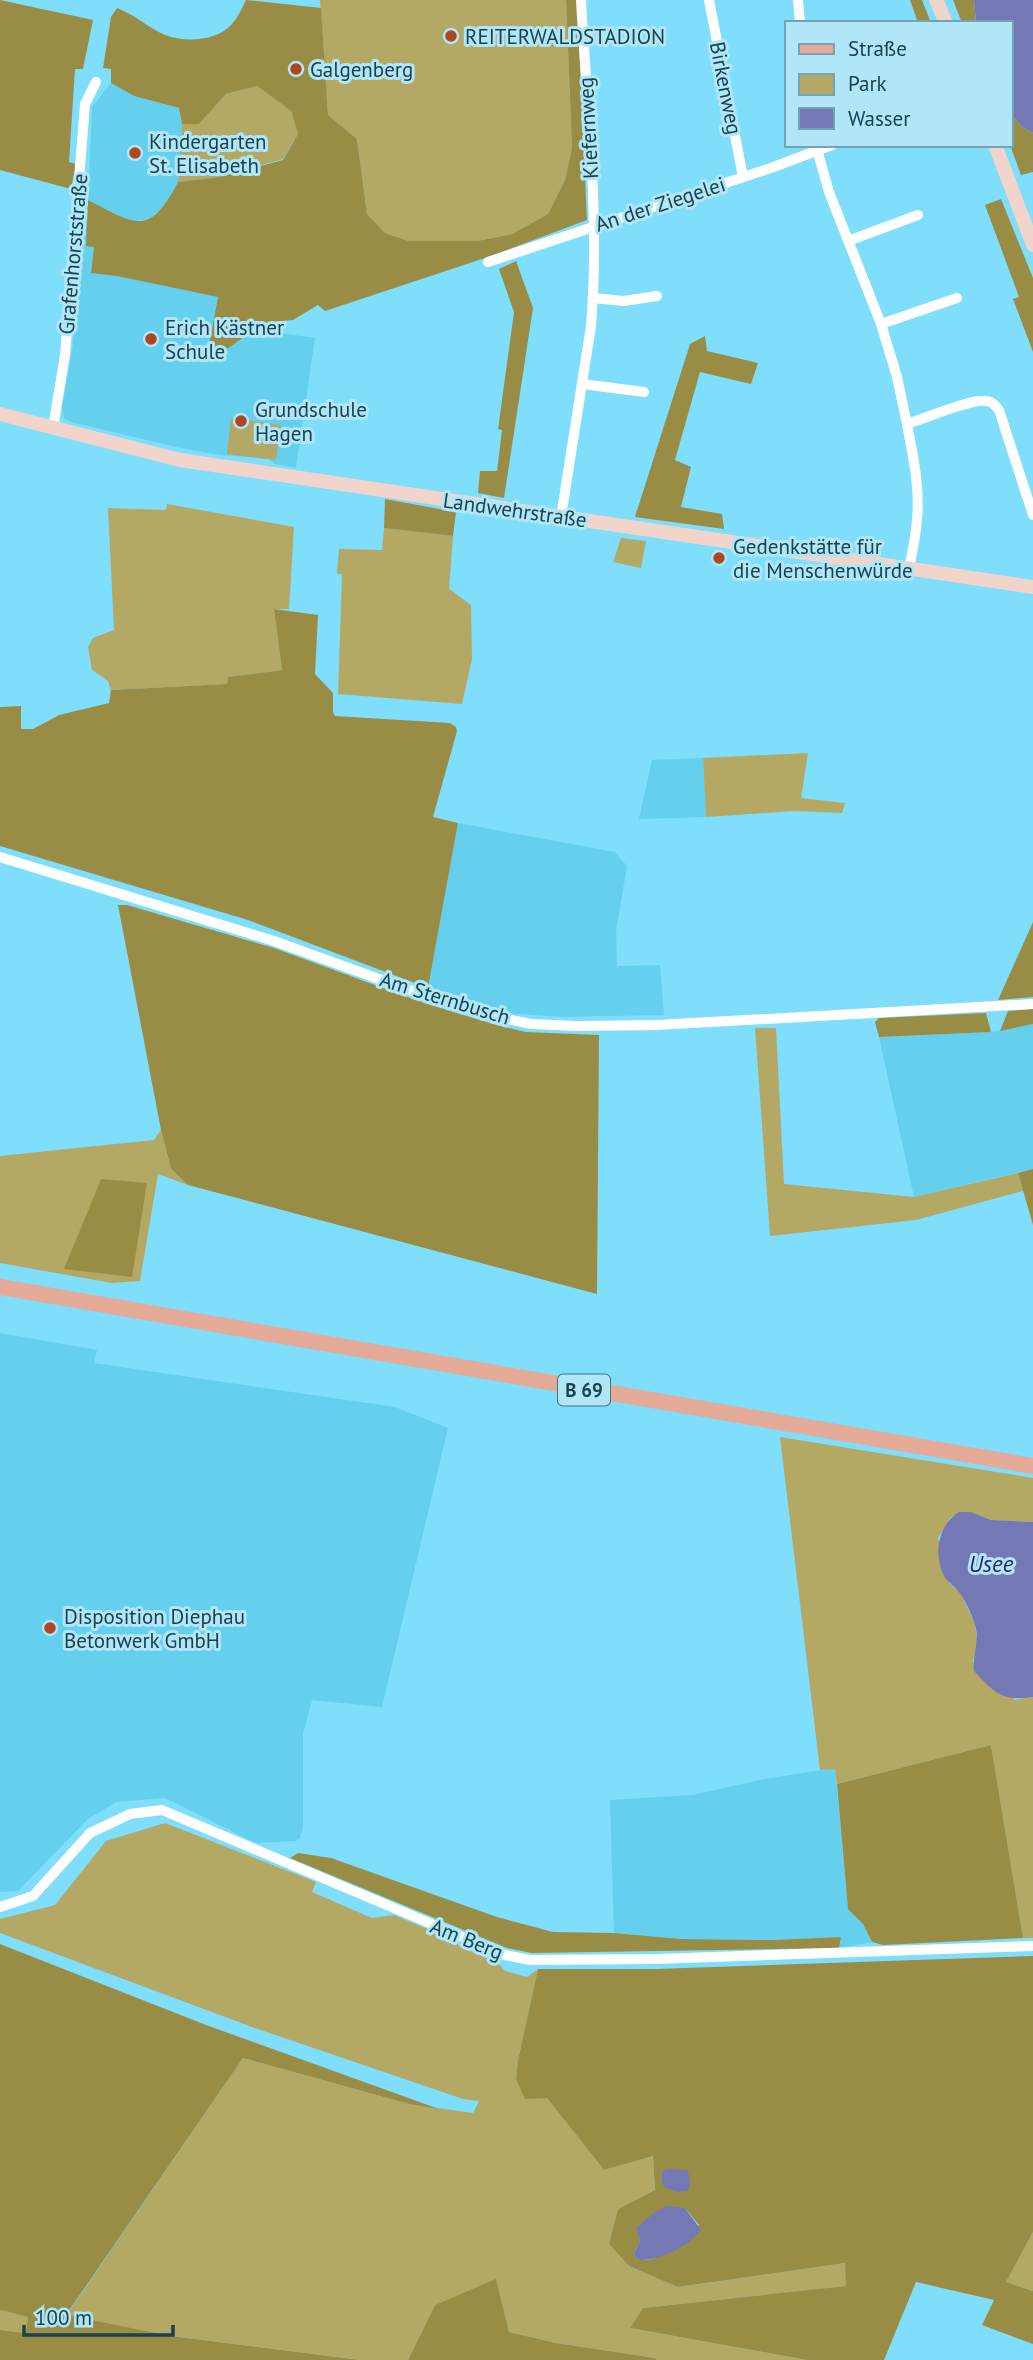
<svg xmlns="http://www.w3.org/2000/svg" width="1033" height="2360" viewBox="0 0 1033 2360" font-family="'PT Sans',sans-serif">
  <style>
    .built { fill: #65d0ee }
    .green { fill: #b4a865 }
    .forest { fill: #998d46; fill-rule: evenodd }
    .water { fill: #7479b6 }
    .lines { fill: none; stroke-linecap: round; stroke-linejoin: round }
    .street { stroke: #fff; stroke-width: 10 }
    .secondary { stroke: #f1d5cb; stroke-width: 14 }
    .primary { stroke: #e3ab98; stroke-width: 16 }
    .poi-dot { fill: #ad4621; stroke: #b0e6f7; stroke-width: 2.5 }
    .labels { text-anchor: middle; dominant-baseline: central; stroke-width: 6; stroke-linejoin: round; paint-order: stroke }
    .shield { fill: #b0e6f7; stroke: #467381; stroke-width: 2 }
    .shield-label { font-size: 19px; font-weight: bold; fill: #19424e }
    .poi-label { font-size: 21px; fill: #19424e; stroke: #b0e6f7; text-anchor: start }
    .street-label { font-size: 21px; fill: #19424e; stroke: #b0e6f7 }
    .water-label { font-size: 23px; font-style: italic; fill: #27236c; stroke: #b0e6f7 }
  </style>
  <rect width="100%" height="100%" fill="#7edefb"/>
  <path class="built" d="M111 83 134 96 179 108 182 124 178 182 165 206 149 219 131 222 88 200 92 107Z
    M84 223 218 293 230 326 315 338 296 468 275 464 268 459 213 454 176 447 71 422 64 418 62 407 72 351Z
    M703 758 706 817 639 819 652 760Z
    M458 823 615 852 627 866 616 931 617 966 660 965 664 1015 560 1017 507 1013 428 988Z
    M1033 1024V1169L914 1197 879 1037 991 1032Z
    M0 1333 97 1350 94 1363 395 1407 448 1428 382 1707 312 1700 303 1734V1827L300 1838 295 1841 256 1843 165 1798 116 1802 88 1819 18 1891 0 1892Z
    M835 1768 848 1908 863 1924 872 1942 839 1948 841 1937 773 1940 681 1939 614 1933 610 1800 693 1795 764 1779Z"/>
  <path class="green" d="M320 0H566L572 148 565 180 548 214 512 234 477 241H409L385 233 367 214 357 139 328 115Z
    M257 86 291 111 298 134 283 159 220 177 178 182 182 124H199L226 94Z
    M231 418 281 425 276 460 227 454Z
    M167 504 294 527 289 609H274L282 670 228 677 227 684 111 690 108 681 92 670 88 647 93 638 114 630 108 508 166 510Z
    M384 528 453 536 449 589 471 605 472 659 462 704 338 694 342 574H337L339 549 382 550Z
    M621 538 646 541 641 568 613 562Z
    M808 753 801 798 845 803 842 813 793 811 706 817 703 758Z
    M755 1028H776L784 1184 914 1197 1018 1173 1023 1191 916 1220 770 1236Z
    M161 1130 171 1169 188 1185 158 1174 140 1281 112 1283 0 1263V1156L154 1140Z
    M780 1437 1033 1478V1522L991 1520 971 1512 951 1517 938 1538 949 1583 960 1592 975 1624 977 1641 973 1662 1015 1700 1033 1697V1938H1023L991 1745 837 1784 835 1769 820 1770Z
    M165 1823 316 1882 312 1892 372 1918 394 1915 451 1939 463 1948 498 1963 505 1971 527 1977 538 1969 518 2060 516 2079 547 2098 604 2170 653 2156 655 2190 618 2209 609 2244 629 2266 679 2287 845 2263 847 2286 643 2308 630 2328 807 2360H657L655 2358 556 2343 509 2332 496 2280 435 2305 408 2360H360L171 2336 66 2316 243 2058 409 2104 473 2113 479 2101 463 2099 252 2027 0 1933V1919L55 1905 106 1841Z
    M1033 2232V2291L1006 2282Z
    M0 2310 28 2317 27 2333 0 2330Z"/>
  <path class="forest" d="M0 0 93 20 83 69H75L69 162 76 164 71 189 0 170Z
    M246 0 321 8 328 115 357 139 367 214 385 233 409 241H477L512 234 548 214 565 180 572 148 566 0H577L587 220 485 258 325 311 318 305 293 320 271 322 251 332 227 349 209 346 218 297 117 276 91 273 94 247 86 246 88 200C135 224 149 238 178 182L220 177 283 160 298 134 291 111 257 86 226 94 199 124H182L179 108 134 96 111 83V69L103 68 111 17 117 8C136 15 148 28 165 35 185 43 217 41 232 24 238 17 242 8 246 0Z
    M910 0H922L931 23H918Z
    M953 0H974L976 23H962Z
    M1010 113 1022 127 1033 133V172L1021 175 1010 145Z
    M1001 199 1033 278V352L1013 299 1019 297 985 205Z
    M516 261 533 308 504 498 478 493 480 471H497L502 430 498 429 514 312 499 269Z
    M705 336 707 351 758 363 751 384 700 372 675 460 691 467 681 507 722 514 724 529 635 517 690 344Z
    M385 499 456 512 453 536 384 528Z
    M274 609 318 615 315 674 333 693V712L335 716 450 723 456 727 457 731 433 817 458 823 428 988 248 920 0 846V707L21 706V729H33L59 715 109 703 111 690 227 684 228 677 282 670Z
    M118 905H127L274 948 424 1003 496 1025 526 1032 599 1035 597 1294 188 1185 171 1169 161 1130Z
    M1033 922V997L998 1000Z
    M1033 1009V1024L1000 1031 1008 1011Z
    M986 1013 991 1032 879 1037 875 1022 879 1018Z
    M1033 1169V1225L1018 1173Z
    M101 1179 147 1183 132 1277 64 1269Z
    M991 1745 1023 1938 883 1945 872 1942 863 1924 848 1909 837 1784Z
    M298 1853 331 1858 497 1917 553 1932 614 1933 681 1939 773 1940 841 1937 839 1948 532 1953 507 1948 290 1858Z
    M0 1944 206 2025 439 2109 409 2104 243 2058 66 2315 171 2336 360 2360H0V2330L26 2333 28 2317 0 2310Z
    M1033 1956V2232L1006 2282 1033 2291V2344L982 2325 994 2300 916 2282 884 2360H807L630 2328 643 2308 846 2286 845 2263 678 2287 629 2266 609 2244 618 2209 655 2190 653 2156 604 2170 547 2098 525 2099 516 2079 518 2060 538 1969H656ZM685 2208 699 2225C685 2238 656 2269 635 2257L634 2253 640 2241 639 2236Z
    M496 2279 509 2332 556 2343 655 2358 657 2360H408L435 2305Z"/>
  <path class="water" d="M974 0H1033V133L1022 127 1010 113V23H976Z
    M959 1512H971L991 1520 1033 1522V1697C1002 1702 995 1693 974 1671 972 1654 981 1639 974 1622 971 1613 965 1600 959 1592 955 1586 948 1583 944 1576 933 1554 938 1525 959 1512Z
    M667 2169 687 2170C690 2176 691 2186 688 2191L677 2192 664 2187 662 2182V2172Z
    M667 2206 685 2208 701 2230C688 2247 660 2260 640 2260L635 2257 634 2253 640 2241 636 2228 655 2212Z"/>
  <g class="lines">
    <path class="street" d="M709 0 743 177
      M798 0 800 23
      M816 146 829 192 881 324 957 298
      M848 241 918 215
      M488 262 771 168 832 145
      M593 298 624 301 657 296
      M881 324 897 377 907 424C924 419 970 399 985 401 992 401 995 405 999 410L1033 515
      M582 384 644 392
      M907 424C913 456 920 487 917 519 916 536 912 553 909 569
      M53 428 65 355 85 104 96 82
      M561 517 591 326C600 218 587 108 581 0
      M0 857 274 941 426 996 502 1018 531 1024 577 1026 657 1025 1033 1004
      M0 1907 33 1896 90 1833 130 1814 162 1810 505 1955 530 1960 657 1959 1033 1946"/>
    <path class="secondary" d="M936 0 946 23
      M995 145 1033 245
      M0 414 180 460 1033 587"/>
    <path class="primary" d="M0 1287 1033 1466"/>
  </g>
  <g class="poi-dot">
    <circle cx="451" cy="36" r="7"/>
    <circle cx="296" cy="69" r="7"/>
    <circle cx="135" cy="153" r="7"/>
    <circle cx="151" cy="339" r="7"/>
    <circle cx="241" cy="421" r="7"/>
    <circle cx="719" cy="558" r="7"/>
    <circle cx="50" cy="1628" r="7"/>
  </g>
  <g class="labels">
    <rect class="shield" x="558" y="1374.5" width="52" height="31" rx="5"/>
    <g class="shield-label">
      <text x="584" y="1390">B 69</text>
    </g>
    <g class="poi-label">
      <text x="465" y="36">REITERWALDSTADION</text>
      <text x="310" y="69">Galgenberg</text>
      <text x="149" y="141">Kindergarten<tspan x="149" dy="24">St. Elisabeth</tspan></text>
      <text x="165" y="327">Erich Kästner<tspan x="165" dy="24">Schule</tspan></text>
      <text x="255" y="409">Grundschule<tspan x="255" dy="24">Hagen</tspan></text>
      <text x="733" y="546">Gedenkstätte für<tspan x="733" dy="24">die Menschenwürde</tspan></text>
      <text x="64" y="1616">Disposition Diephau<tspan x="64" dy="24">Betonwerk GmbH</tspan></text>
    </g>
    <g class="street-label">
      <text transform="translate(726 88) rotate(79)">Birkenweg</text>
      <text transform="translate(588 128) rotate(-93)">Kiefernweg</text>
      <text transform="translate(660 204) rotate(-18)">An der Ziegelei</text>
      <text transform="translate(73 254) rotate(-85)">Grafenhorststraße</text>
      <text transform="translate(515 510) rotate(8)">Landwehrstraße</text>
      <text transform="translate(445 998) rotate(17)">Am Sternbusch</text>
      <text transform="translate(467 1939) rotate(22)">Am Berg</text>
    </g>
    <g class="water-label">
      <text x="991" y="1563">Usee</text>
    </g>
  </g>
  <rect x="785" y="21" width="228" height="126" fill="#b0e6f7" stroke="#74a4b3" stroke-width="2"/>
  <rect x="799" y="44" width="35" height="10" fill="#e3ab98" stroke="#74a4b3" stroke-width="2"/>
  <text x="848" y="56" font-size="21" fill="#19424e">Straße</text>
  <rect x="799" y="74" width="35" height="21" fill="#b4a865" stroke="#74a4b3" stroke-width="2"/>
  <text x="848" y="91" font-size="21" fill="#19424e">Park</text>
  <rect x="799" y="108" width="35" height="21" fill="#7479b6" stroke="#74a4b3" stroke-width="2"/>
  <text x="848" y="126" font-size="21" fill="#19424e">Wasser</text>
  <path d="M24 2325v10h149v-10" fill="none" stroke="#19424e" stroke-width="3.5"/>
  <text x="35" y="2325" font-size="21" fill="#19424e" stroke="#b0e6f7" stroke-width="5" paint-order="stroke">100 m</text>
</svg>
